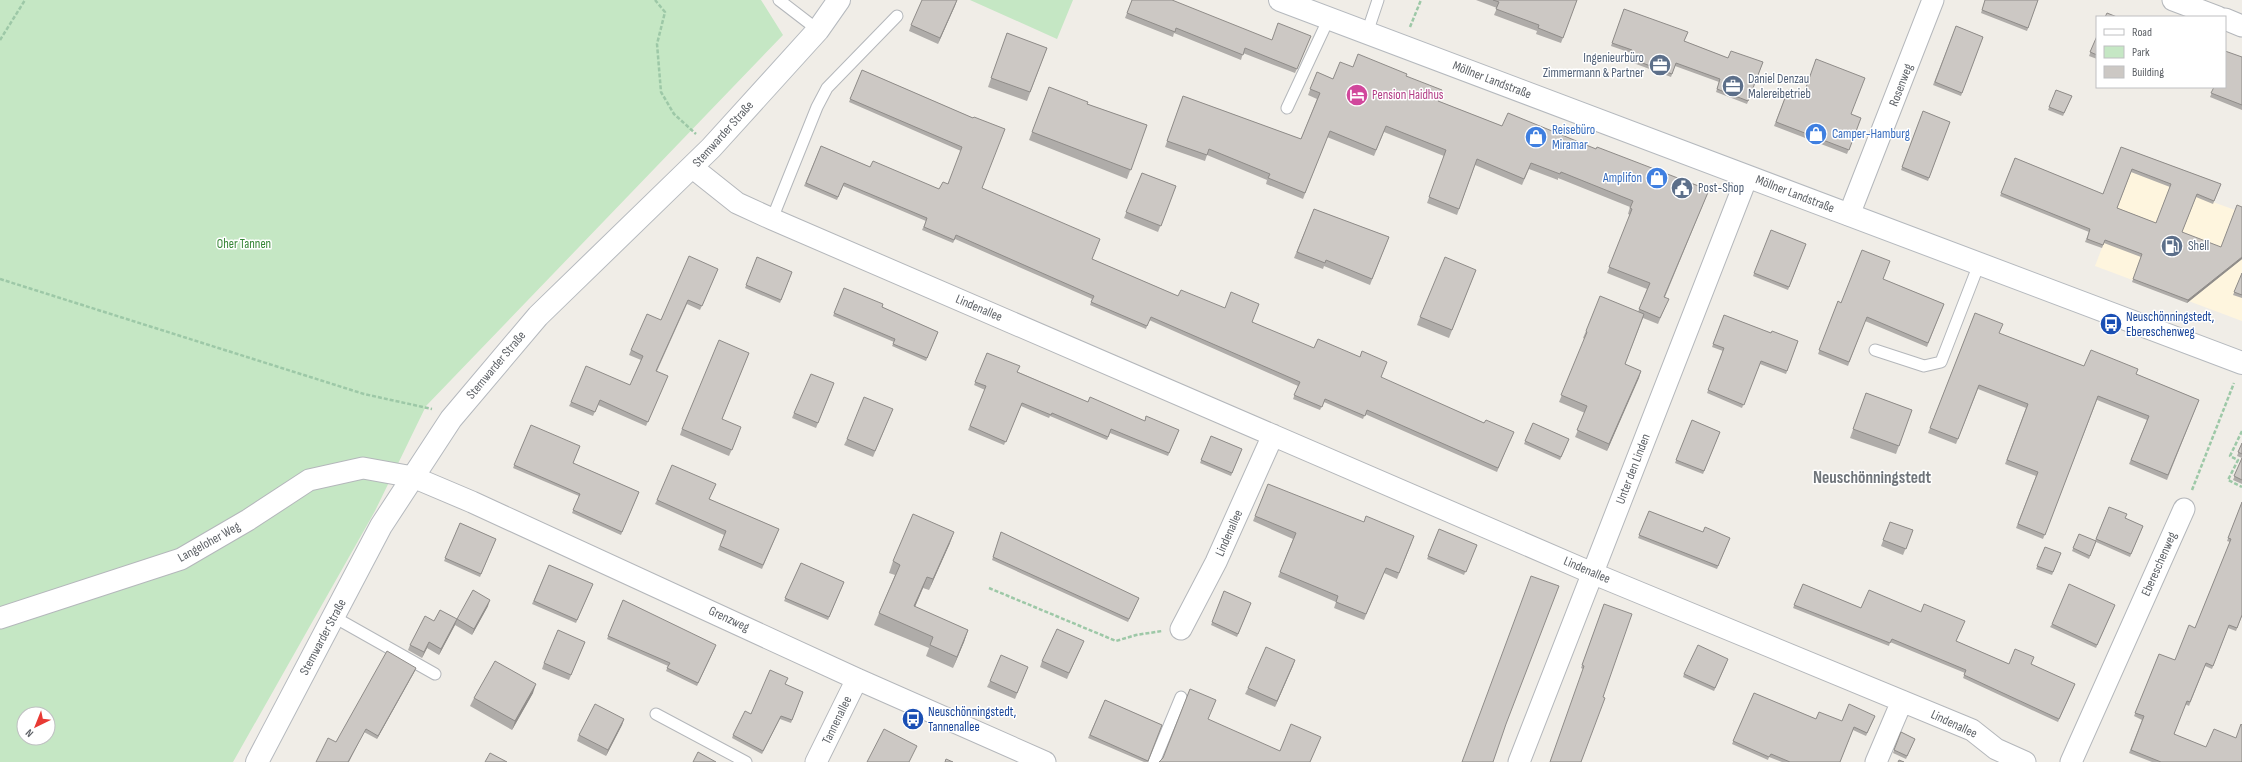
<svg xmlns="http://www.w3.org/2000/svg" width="2242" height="762" viewBox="0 0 2242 762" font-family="'Sofia Sans Condensed',sans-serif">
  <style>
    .commercial { fill: #fef5de }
    .green { fill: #c5e7c4; fill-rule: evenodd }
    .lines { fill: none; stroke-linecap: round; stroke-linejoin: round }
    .lane-casing { stroke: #b4b7bb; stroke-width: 13 }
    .street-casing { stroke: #b4b7bb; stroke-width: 23 }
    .secondary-casing { stroke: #b5b9be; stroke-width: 24 }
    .path { stroke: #9dc8a7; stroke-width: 2.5; stroke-dasharray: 4 2; stroke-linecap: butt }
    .lane { stroke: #fff; stroke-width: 11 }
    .street { stroke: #fff; stroke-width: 21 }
    .secondary { stroke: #fff; stroke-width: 22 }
    .wall { fill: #afaca9; fill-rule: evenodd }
    .shaded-wall { fill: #8f8c89 }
    .building { fill: #ccc8c4; stroke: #8f8c89; fill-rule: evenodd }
    .labels { text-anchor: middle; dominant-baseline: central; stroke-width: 3; stroke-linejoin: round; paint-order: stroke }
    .service-label { font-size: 13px; fill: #4e5e75; stroke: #fff; text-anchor: start }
    .street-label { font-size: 13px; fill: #5e6267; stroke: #fff }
    .hotel-label { font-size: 13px; fill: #b23c85; stroke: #fff; text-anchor: start }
    .shop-label { font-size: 13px; fill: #366cbe; stroke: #fff; text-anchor: start }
    .park-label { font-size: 13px; fill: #368636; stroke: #fff }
    .transit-label { font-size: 13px; fill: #164399; stroke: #fff; text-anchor: start }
    .district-label { font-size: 17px; font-weight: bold; fill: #6f7479; stroke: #fff }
  </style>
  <rect width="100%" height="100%" fill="#f0ede7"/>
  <path class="commercial" d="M2131 172 2235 210 2242 245V321L2095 266Z"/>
  <path class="green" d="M0 0H761L783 35 426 406 375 511 233 762H0ZM24 714H48V738H24Z
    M970 0H1073L1057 39Z"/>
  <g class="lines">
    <g class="lane-casing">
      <path id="lane" d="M779 0 818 30
        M1367 33 1378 0
        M1287 108 1329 18
        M772 219 817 107 827 88 897 16
        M1875 350 1924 366 1941 362 1979 264
        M334 617 435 674
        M656 714 746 762
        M1154 762 1181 697"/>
    </g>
    <g class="street-casing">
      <path id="street" d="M2173 0 2218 17
        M2225 19 2242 26
        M693 168 737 203 772 219 1592 573 1972 730 1996 749 2025 762
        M1849 215 1933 0
        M0 618 181 559 248 520 309 480 363 468 413 477 472 502 857 679 1045 762
        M1181 629 1216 562 1273 435
        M816 762 857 679
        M1519 762 1747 177
        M1876 762 1902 701
        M2071 762 2184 509"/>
    </g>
    <g class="secondary-casing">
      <path id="secondary" d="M1280 0 2242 363
        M257 762 381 526 451 419 538 316 711 148 818 30 839 0"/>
    </g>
    <path class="path" d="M655 0 665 12 657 44 661 92 674 114 696 134
      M1410 27 1421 0
      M0 40 25 0
      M0 279 364 394 432 409
      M2242 431 2230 456 2238 460 2228 480 2242 487
      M2192 490 2234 383
      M989 588 1116 641 1136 635 1162 631"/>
    <use href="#lane" class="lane"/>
    <use href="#street" class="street"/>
    <use href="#secondary" class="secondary"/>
  </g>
  <path class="wall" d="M957 0 938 44 909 31 911 25Z
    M1132 0 1272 40 1311 36 1295 73 1243 53 1241 60 1174 33 1173 37 1125 18Z
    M1476 0H1577L1561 43 1536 34 1537 31 1494 15 1497 8Z
    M1985 0H2038L2027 31 1981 13Z
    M1624 9 1684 41 1728 58 1763 62 1747 104 1716 92 1719 82 1675 66 1671 77 1628 61 1631 53 1611 46Z
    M1956 26 1983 37 1961 96 1933 85Z
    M1007 33 1047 48 1027 101 988 87Z
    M2097 36V59L2089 56Z
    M2242 57V110L2210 97 2214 88 2212 87H2225Z
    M1353 67 1406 76 1438 101 1502 126 1596 149 1709 190 1665 297 1666 305 1658 324 1643 318 1625 364 1641 371 1607 451 1575 437 1585 413 1559 402 1585 339 1583 338 1586 331 1638 312 1647 289 1607 273 1630 215 1628 214 1630 207 1558 178V180L1529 169 1522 185 1475 165 1457 215 1427 203 1444 156 1384 132 1374 156 1327 137 1303 199 1266 184 1267 180 1207 155 1205 161 1165 147 1183 96 1301 139 1317 99 1308 95 1317 72 1333 79Z
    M862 70 973 118 982 188 1092 259 1178 296 1252 322 1512 435 1497 472 1365 414 1363 419 1324 402 1320 410 1293 399 1298 386 1149 320 1146 329 1090 305 1092 299 955 239 953 243 922 230 926 221 843 186 837 200 804 186 821 146 870 167 939 189 948 184 961 151 849 102Z
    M1049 87 1087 104 1147 125 1127 179 1029 140Z
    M1788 90 1861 118 1847 154 1774 126Z
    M2056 90 2072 96 2063 116 2048 110Z
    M1923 111 1950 122 1928 181 1901 170Z
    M2121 147 2221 184 2213 204 2196 197 2182 232 2242 259 2187 303 2132 282 2141 257 2104 243 2102 248 2085 242 2089 232 2000 196 2015 158 2103 194ZM2131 172 2170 187 2156 223 2117 208Z
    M1142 173 1176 186 1158 232 1124 218Z
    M1314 209 1389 237 1370 285 1324 266 1323 269 1294 258Z
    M1771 230 1806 244 1788 290 1753 276Z
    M757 257 792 272 780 303 745 288Z
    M718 269 700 310 687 304 657 371 666 380 646 426 598 405 593 416 569 406 571 402 630 385 641 360 629 355 631 350 661 320Z
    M1476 270 1449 338 1417 325 1420 317Z
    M2242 273V298L2233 295Z
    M1883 279 1944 304 1927 347 1865 321 1848 366 1818 354 1838 301 1841 303Z
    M844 288 882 307 938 332 926 361 892 346 894 342 833 316Z
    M1975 313 1999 333 2084 366 2136 374 2199 400 2167 480 2129 464 2147 420 2097 400 2043 539 2016 528 2036 476 2005 464 2026 408 1978 389 1956 444 1928 433Z
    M1724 315 1771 333 1798 341 1786 374 1760 364 1742 408 1707 393 1723 351 1712 347Z
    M749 353 722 419 739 433 729 456 680 435 682 429Z
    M987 353 1018 372 1088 402 1145 421 1179 430 1168 456 1110 433 1107 440 1050 416 1049 418 1021 406 1004 445 968 430 985 390 974 385Z
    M832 389 816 428 792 418 794 413Z
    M1866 393 1912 410 1896 454 1850 438Z
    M893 409 873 457 844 445 847 439Z
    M1692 420 1720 432 1703 474 1675 463Z
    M1533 423 1569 439 1560 460 1524 444Z
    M531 425 573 463 639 492 621 535 572 513 579 496 513 468Z
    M1211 436 1242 449 1231 476 1200 463Z
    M2242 443V458L2237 456Z
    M2242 458V484L2233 480Z
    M716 484 709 499 779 529 762 569 718 550 724 535 655 504 657 500Z
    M2242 502V616L2236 631 2228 628 2212 669 2205 666 2189 706 2185 704 2174 734 2242 762H2152L2129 753 2142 720 2134 716 2159 654 2175 660 2195 628 2230 542 2227 541Z
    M2109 507 2125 518 2143 526 2130 557 2096 542 2089 559 2072 551 2079 534 2095 541Z
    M1649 511 1703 532 1730 538 1717 569 1638 538Z
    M1255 516 1412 542 1397 579 1384 573 1364 620 1334 608 1336 602 1278 577 1293 539 1253 521Z
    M1890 522 1913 530 1903 555 1881 546Z
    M460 523 496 539 480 577 444 561Z
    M1439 529 1477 545 1464 575 1427 559Z
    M1001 532 1139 598 1128 622 992 560Z
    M950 543 929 590 923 588 915 607 968 630 964 642 953 668 926 656 929 648 874 625 879 613 895 575 889 573 893 561Z
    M2045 547 2061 553 2052 575 2036 569Z
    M801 563 844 582 828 620 784 601Z
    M549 565 593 584 576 623 532 604Z
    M1803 584 1861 608 1956 641 2009 664 2031 665 2075 684 2058 722 1963 678 1965 673 1890 642 1889 646 1793 608Z
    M1224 591 1251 603 1237 637 1211 625Z
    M623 600 715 648 697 686 666 671 668 666 607 639Z
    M1604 604 1581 762 1583 669 1581 668Z
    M2115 605 2096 648 2050 627 2052 624Z
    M488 606 472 635 455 625 439 655 427 648 422 658 408 650 410 645 434 621 457 619Z
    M585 642 569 680 542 669 544 663Z
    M1081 647 1067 679 1040 667 1042 661Z
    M1295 660 1275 707 1245 694 1248 688Z
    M1727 662 1714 691 1683 677 1684 674Z
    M416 668 377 739 364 732 349 762H316Z
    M1026 672 1015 699 987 687 990 681Z
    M785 684 803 692 791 723 780 719 762 754 732 738 733 735 751 714Z
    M533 693 512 730 470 706 474 698Z
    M1754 693 1816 719 1842 721 1875 716 1866 736 1853 730 1840 762H1782L1769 757 1768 760 1732 744Z
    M1105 700 1162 725 1148 762H1144L1088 738Z
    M624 719 622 725 606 756 577 741 579 735Z
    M1901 732 1915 739 1906 759 1893 753Z"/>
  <path class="shaded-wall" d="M957 0 955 6 938 44 940 38Z
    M2242 257V259L2187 303 2188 300Z
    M1641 371 1639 378 1607 451 1609 444Z
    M954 532 950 543 929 590 933 579Z
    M927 577 923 588 910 618 914 606Z
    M490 600 488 606 472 635 474 629Z
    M457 619 455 625 439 655 441 649Z
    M968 630 964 642 953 668 957 657Z
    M429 642 427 648 422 658 424 652Z
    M1295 660 1293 666 1275 707 1277 701Z
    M416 668 415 671 377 739 378 736Z
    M536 684 533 693 512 730 515 721Z
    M624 719 622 725 606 756 608 750Z"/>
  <path class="building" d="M922 0H957L940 38 911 25Z
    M1132 0H1172L1272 40 1278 23 1311 36 1297 69 1245 48 1243 55 1176 28 1175 32 1127 13Z
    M1493 0H1577L1563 38 1538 28 1539 25 1496 9 1499 2Z
    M1985 0H2038L2028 28 1982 10Z
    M1624 9 1688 32 1684 41 1728 58 1731 51 1763 62 1748 101 1717 89 1720 79 1676 63 1672 74 1629 58 1632 50 1612 43Z
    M2107 13 2117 17H2105Z
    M1956 26 1983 37 1962 93 1935 82Z
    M1007 33 1047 48 1030 92 991 78Z
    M2097 36V55L2090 52Z
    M2225 51 2242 57V105L2211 93 2214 87H2225Z
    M1358 54 1407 74 1406 76 1442 90 1438 101 1502 126 1508 113 1596 149 1597 147 1709 190 1664 297 1669 299 1660 318 1639 309 1650 283 1609 267 1632 209 1630 208 1633 201 1561 172 1560 174 1531 163 1524 179 1477 159 1459 209 1429 197 1446 150 1386 126 1376 150 1330 131 1305 193 1268 178 1270 174 1209 149 1207 155 1167 141 1183 96 1301 139 1320 93 1310 89 1317 72 1333 79 1340 62 1353 67Z
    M1816 59 1865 78 1851 114 1861 118 1849 150 1776 122 1788 90 1803 96Z
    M862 70 973 118 974 117 1005 129 982 188 1100 239 1092 259 1178 296 1181 290 1225 308 1231 292 1259 304 1252 322 1314 348 1318 339 1360 357 1362 351 1387 362 1381 377 1484 423 1486 420 1514 432 1498 468 1367 410 1365 416 1325 399 1322 407 1294 395 1300 382 1151 317 1147 326 1091 302 1094 296 956 235 954 240 924 227 927 218 844 183 838 197 806 183 821 146 870 167 873 161 939 189 943 182 948 184 962 147 850 99Z
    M1049 87 1088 102 1087 104 1147 125 1131 170 1032 132Z
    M2056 90 2072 96 2064 113 2049 107Z
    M1923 111 1950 122 1929 178 1902 167Z
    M2121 147 2221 184 2214 201 2197 194 2182 232 2221 247 2237 205 2242 207V257L2188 300 2133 279 2142 254 2105 240 2103 245 2087 239 2090 229 2001 193 2015 158 2103 194ZM2132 169 2171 184 2156 223 2117 208Z
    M1142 173 1176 186 1161 226 1126 212Z
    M1314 209 1389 237 1372 279 1326 260 1325 263 1297 252Z
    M1771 230 1806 244 1789 287 1754 273Z
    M1862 250 1890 261 1883 279 1944 304 1928 343 1867 317 1849 362 1819 350 1838 301 1841 303Z
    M689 256 718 269 702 306 688 300 656 371 668 376 648 422 600 400 595 412 571 402 586 366 630 385 643 356 631 350 647 314 661 320Z
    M757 257 792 272 781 300 746 285Z
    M1445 257 1476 270 1452 330 1420 317Z
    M2242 273V295L2234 292Z
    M844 288 883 304 882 307 938 332 927 358 893 344 895 339 834 313Z
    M1600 296 1644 314 1625 364 1641 371 1609 444 1577 430 1587 406 1561 395 1587 332 1586 331Z
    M1975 313 2003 324 1999 333 2084 366 2091 350 2138 369 2136 374 2199 400 2168 475 2131 460 2149 416 2098 396 2045 535 2018 524 2038 472 2007 460 2028 404 1979 385 1958 439 1930 428Z
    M1724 315 1771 333 1772 331 1798 341 1787 371 1761 361 1744 405 1708 390 1724 348 1713 344Z
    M719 340 749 353 722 419 741 427 732 450 682 429Z
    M987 353 1020 366 1017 372 1088 402 1090 397 1145 421 1146 416 1179 430 1169 453 1111 429 1108 437 1052 413 1051 415 1022 403 1006 442 970 426 986 386 975 382Z
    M811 374 834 383 818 423 794 413Z
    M1866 393 1912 410 1899 446 1853 429Z
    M864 397 893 409 875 451 847 439Z
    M1692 420 1720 432 1704 471 1676 460Z
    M1533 423 1569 439 1561 457 1525 441Z
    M531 425 580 446 573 463 639 492 622 532 573 510 580 494 514 465Z
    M1211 436 1242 449 1232 473 1201 460Z
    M2242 443V454L2238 452Z
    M2242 458V480L2234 476Z
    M672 465 716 484 709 499 779 529 763 565 720 546 726 531 657 500Z
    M1268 484 1364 522 1366 516 1414 536 1399 573 1386 568 1366 614 1336 602 1338 596 1280 572 1296 533 1255 516Z
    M2242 502V615L2237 628 2229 625 2213 666 2206 663 2190 702 2187 701 2174 734 2206 747 2214 729 2236 738 2241 724 2242 725V762H2161L2131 750 2144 716 2135 713 2159 654 2175 660 2189 625 2195 628 2231 539 2228 538Z
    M2109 507 2127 514 2125 518 2143 526 2131 554 2096 539Z
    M1649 511 1703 532 1705 527 1730 538 1718 566 1639 535Z
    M913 514 954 532 933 579 927 577 914 606 968 630 957 657 930 645 933 637 879 613 900 565 893 561Z
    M1890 522 1913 530 1906 549 1883 540Z
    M460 523 496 539 481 574 445 558Z
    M1439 529 1477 545 1466 572 1428 556Z
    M1001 532 1139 598 1129 619 993 557Z
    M2079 534 2096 541 2090 556 2073 548Z
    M2045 547 2061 553 2053 572 2037 566Z
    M801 563 844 582 829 617 785 598Z
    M549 565 593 584 577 620 534 601Z
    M1531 576 1559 586 1506 724 1493 762H1462Z
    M1803 584 1861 608 1869 590 1921 612 1924 604 1965 621 1956 641 2009 664 2015 649 2034 657 2031 664 2075 684 2059 719 1964 675 1966 670 1892 639 1890 643 1794 605Z
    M2069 584 2115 605 2097 645 2052 624Z
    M473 590 490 600 474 629 457 619Z
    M1224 591 1251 603 1238 634 1212 622Z
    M623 600 716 645 698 683 667 668 670 663 608 636Z
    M1604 604 1632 614 1603 697 1605 698 1581 762H1550L1584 666 1582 665Z
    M440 610 457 619 441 649 429 642 424 652 410 645 425 616 434 621Z
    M1057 629 1084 641 1069 673 1042 661Z
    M558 630 585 642 571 675 544 663Z
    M1698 645 1728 659 1715 688 1684 674Z
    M1266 647 1295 660 1277 701 1248 688Z
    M387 651 416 668 378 736 366 729 348 762H316L328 738 336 742Z
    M1001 655 1028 667 1017 693 990 681Z
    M495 661 536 684 515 721 474 698Z
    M770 670 788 678 785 684 803 692 792 720 781 716 763 751 733 735 745 711 751 714Z
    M1190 689 1216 700 1208 719 1280 751 1291 724 1321 737 1310 762H1159L1163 758Z
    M1754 693 1816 719 1819 712 1842 721 1849 704 1875 716 1867 733 1854 727 1840 762H1790L1771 754 1769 757 1733 741Z
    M1105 700 1162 725 1148 761 1090 735Z
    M595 704 624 719 608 750 579 735Z
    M884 729 917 746 909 762H867Z
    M1901 732 1915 739 1907 756 1894 750Z
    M698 752 716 762H693Z
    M490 753 507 762H485Z
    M946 759 953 762H945Z
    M1899 760 1904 762H1898Z"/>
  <defs>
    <g id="office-disc" transform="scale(1.15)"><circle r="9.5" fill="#5c6f8a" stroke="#fff"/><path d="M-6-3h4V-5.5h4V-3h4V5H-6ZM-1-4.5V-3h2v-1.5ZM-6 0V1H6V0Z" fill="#fff"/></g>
    <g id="hotel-disc" transform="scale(1.15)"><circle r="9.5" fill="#d1479c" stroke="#fff"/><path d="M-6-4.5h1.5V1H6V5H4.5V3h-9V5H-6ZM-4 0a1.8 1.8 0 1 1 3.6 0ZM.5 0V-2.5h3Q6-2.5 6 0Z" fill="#fff"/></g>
    <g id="shop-disc" transform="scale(1.15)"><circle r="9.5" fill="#3f7fe0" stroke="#fff"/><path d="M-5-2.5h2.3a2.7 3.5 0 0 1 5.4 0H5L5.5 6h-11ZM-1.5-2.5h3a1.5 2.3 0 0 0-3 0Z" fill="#fff"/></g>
    <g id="civic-disc" transform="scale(1.15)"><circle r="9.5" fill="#5c6f8a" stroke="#fff"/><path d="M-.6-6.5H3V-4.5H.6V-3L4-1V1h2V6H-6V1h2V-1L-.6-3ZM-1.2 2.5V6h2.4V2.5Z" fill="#fff"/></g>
    <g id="fuel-disc" transform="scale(1.15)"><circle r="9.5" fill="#5c6f8a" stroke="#fff"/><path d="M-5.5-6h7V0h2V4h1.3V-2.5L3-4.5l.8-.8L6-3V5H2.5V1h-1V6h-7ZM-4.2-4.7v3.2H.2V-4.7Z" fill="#fff"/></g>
    <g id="bus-disc" transform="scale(1.15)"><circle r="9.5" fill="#1a4fb4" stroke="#fff"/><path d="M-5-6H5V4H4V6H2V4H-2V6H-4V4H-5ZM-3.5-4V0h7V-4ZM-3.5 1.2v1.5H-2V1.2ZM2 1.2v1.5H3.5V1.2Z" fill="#fff"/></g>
  </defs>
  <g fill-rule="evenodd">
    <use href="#office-disc" x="1660" y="65"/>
    <use href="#office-disc" x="1733" y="86"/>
    <use href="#hotel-disc" x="1357" y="95"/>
    <use href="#shop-disc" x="1816" y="134"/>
    <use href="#shop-disc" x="1536" y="137"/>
    <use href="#shop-disc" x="1657" y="178"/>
    <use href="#civic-disc" x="1682" y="188"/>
    <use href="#fuel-disc" x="2172" y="246"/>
    <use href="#bus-disc" x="2111" y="324"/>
    <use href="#bus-disc" x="913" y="719"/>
  </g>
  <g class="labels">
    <g class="service-label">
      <text x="1644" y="58" text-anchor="end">Ingenieurbüro<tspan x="1644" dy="15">Zimmermann &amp; Partner</tspan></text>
      <text x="1748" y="79">Daniel Denzau<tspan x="1748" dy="15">Malereibetrieb</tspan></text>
      <text x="1698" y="188">Post-Shop</text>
      <text x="2188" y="246">Shell</text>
    </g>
    <g class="street-label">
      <text transform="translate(1492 80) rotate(21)">Möllner Landstraße</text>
      <text transform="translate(1901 85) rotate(-69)">Rosenweg</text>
      <text transform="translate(723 134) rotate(-48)">Stemwarder Straße</text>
      <text transform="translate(1795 194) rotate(21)">Möllner Landstraße</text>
      <text transform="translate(979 308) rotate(23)">Lindenallee</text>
      <text transform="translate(496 365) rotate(-50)">Stemwarder Straße</text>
      <text transform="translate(1633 469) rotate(-69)">Unter den Linden</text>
      <text transform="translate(1229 533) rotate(-66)">Lindenallee</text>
      <text transform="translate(209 542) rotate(-29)">Langeloher Weg</text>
      <text transform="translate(2159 564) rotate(-66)">Ebereschenweg</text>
      <text transform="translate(1587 570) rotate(23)">Lindenallee</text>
      <text transform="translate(729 619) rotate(25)">Grenzweg</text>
      <text transform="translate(323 637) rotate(-62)">Stemwarder Straße</text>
      <text transform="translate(837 720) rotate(-64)">Tannenallee</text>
      <text transform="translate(1954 724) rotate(25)">Lindenallee</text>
    </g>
    <g class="hotel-label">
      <text x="1372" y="95">Pension Haidhus</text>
    </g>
    <g class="shop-label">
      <text x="1552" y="130">Reisebüro<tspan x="1552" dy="15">Miramar</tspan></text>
      <text x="1832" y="134">Camper-Hamburg</text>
      <text x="1642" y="178" text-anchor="end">Amplifon</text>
    </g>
    <g class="park-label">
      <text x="244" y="244">Oher Tannen</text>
    </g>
    <g class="transit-label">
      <text x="2126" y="317">Neuschönningstedt,<tspan x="2126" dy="15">Ebereschenweg</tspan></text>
      <text x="928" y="712">Neuschönningstedt,<tspan x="928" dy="15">Tannenallee</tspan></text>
    </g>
    <g class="district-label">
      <text x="1872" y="478">Neuschönningstedt</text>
    </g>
  </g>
  <rect x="2096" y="16" width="130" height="72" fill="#ffffff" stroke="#bfc0c2"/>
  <rect x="2104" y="29" width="20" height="6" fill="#ffffff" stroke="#bfc0c2"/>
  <text x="2132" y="36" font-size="12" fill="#5e6267">Road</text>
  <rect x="2104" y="46" width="20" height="12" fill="#c5e7c4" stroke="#bfc0c2"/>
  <text x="2132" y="56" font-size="12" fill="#5e6267">Park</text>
  <rect x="2104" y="66" width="20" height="12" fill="#ccc8c4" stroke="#bfc0c2"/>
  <text x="2132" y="76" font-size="12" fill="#5e6267">Building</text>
  <g transform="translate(36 726) rotate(223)"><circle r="19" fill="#ffffff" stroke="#bfc0c2"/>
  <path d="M0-3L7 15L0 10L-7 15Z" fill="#e83a34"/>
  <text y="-6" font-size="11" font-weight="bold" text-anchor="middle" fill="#5e6267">N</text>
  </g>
</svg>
